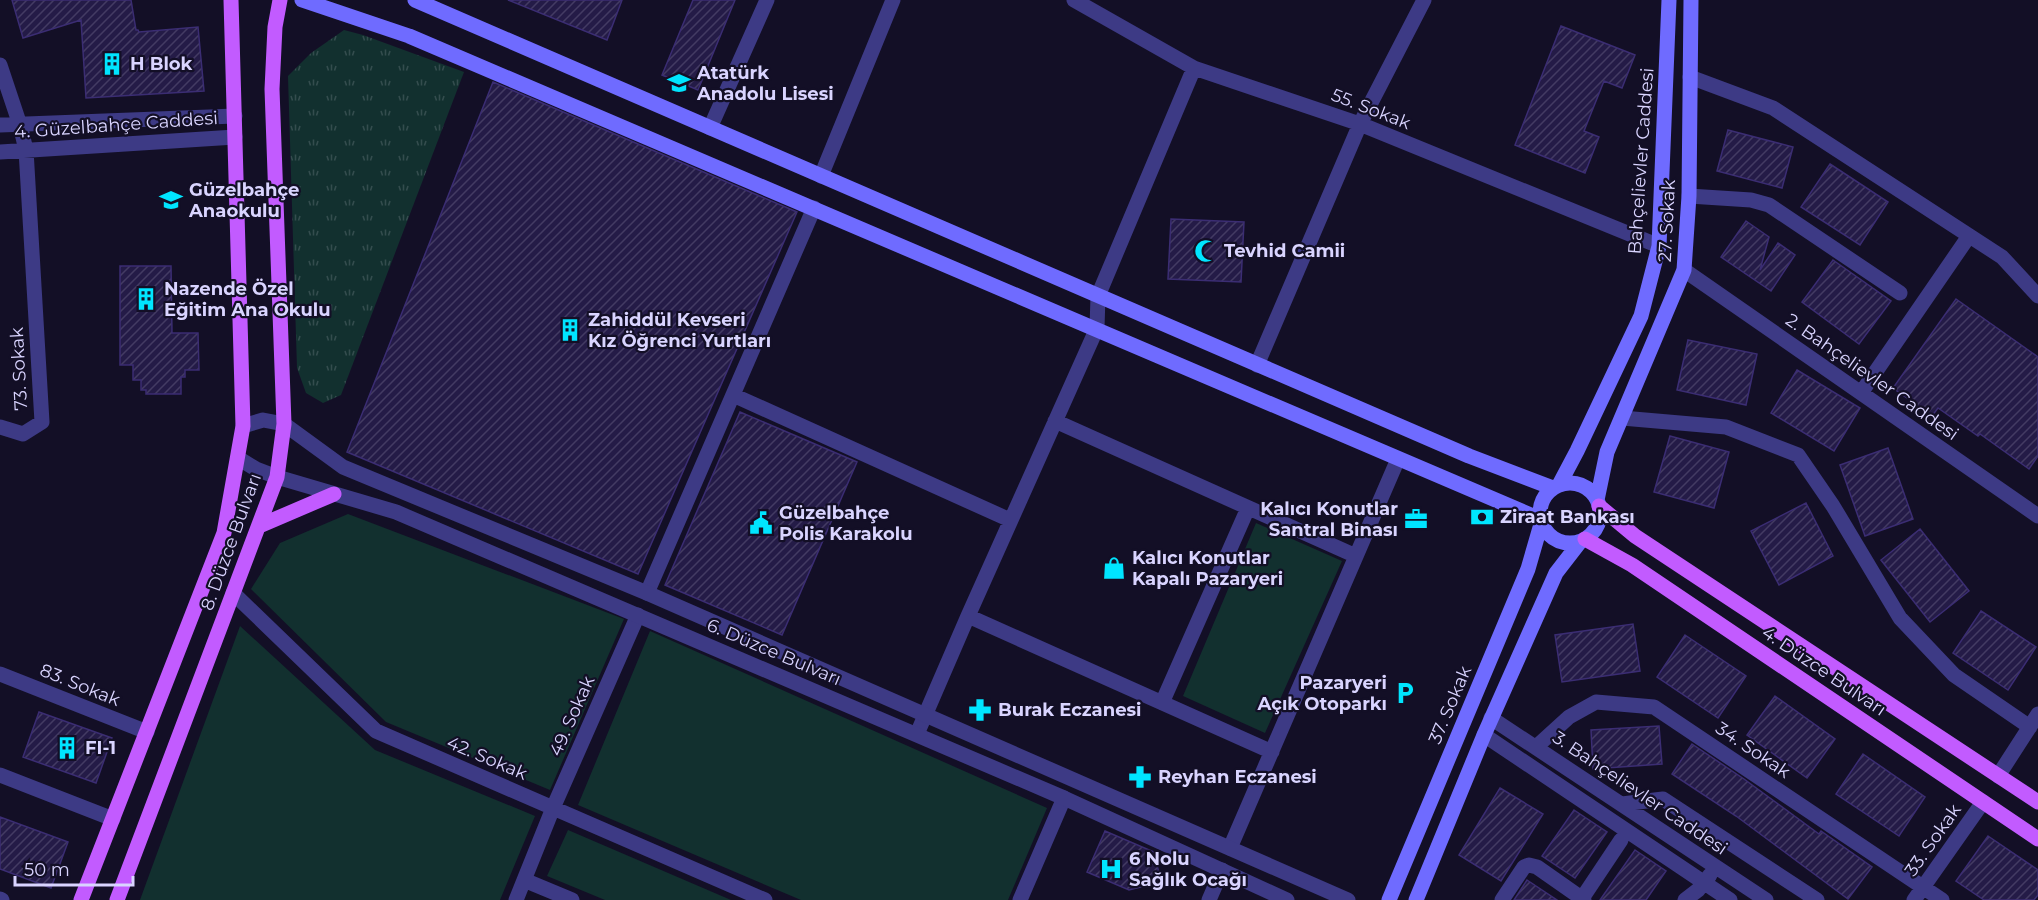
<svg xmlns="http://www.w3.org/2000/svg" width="2038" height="900" viewBox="0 0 2038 900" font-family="Montserrat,sans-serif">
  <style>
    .grass { fill: url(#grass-tufts) }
    .park { fill: #12302f }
    .building { fill: url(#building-hatch); stroke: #3b2d73; stroke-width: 1.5 }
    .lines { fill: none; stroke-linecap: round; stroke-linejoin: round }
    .minor { stroke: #3d3a85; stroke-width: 15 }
    .tertiary { stroke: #3d3a85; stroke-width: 15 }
    .secondary { stroke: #6f6bff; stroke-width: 15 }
    .primary { stroke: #c25bff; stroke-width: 15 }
    .labels { text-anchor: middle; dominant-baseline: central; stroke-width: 4.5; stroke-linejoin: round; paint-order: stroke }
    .poi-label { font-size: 18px; font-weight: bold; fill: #d9d4ff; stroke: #130f26; text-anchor: start }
    .street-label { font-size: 18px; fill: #d9d4ff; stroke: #130f26 }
  </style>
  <defs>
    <pattern id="grass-tufts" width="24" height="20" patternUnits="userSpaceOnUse" patternTransform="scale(1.5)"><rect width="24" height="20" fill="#12302f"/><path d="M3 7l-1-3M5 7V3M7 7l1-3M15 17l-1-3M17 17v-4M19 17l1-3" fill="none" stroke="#344d4e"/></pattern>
    <pattern id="building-hatch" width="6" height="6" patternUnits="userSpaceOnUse" patternTransform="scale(1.5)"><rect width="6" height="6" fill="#241b47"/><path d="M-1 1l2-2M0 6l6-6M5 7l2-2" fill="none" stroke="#433b63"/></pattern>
  </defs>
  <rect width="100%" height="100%" fill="#130f26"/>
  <path class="grass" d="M344 30 363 35 464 72 341 395 323 403 306 393 297 368 288 76 311 53Z"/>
  <path class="park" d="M348 514 624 619 550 790 386 722 251 589 280 543Z
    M1256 523 1342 561 1265 733 1183 696Z
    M240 626 375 750 535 816 500 900H140Z
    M650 631 1047 808 1008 900H801L578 805Z
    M568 830 731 900H605L547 876Z"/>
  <path class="building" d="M12 0H131L136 30H138L139 32 198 27 204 91 86 98 81 20 23 38Z
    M508 0H622L607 40Z
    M693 0H735L698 90 662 75Z
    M1561 26 1635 55 1622 88 1604 81 1584 131 1599 137 1585 173 1515 145Z
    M493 82 797 212 638 574 347 452Z
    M1728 130 1793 147 1782 188 1717 171Z
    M1830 164 1888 202 1860 245 1801 207Z
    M1171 219 1244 222 1241 282 1168 279Z
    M1746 221 1769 237 1760 270 1778 243 1795 255 1771 291 1721 257Z
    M1833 260 1891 301 1859 344 1802 302Z
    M120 266H171L172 333H198L199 370H185V377H181V394H146V390H141V380H133V365H120Z
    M1956 299 2038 357V456L2029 469 1980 434 1978 436 1938 408 1932 416 1893 388Z
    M1688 340 1757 354 1746 405 1677 390Z
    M1797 370 1860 408 1834 451 1771 413Z
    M740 412 857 462 782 635 665 585Z
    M1670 436 1729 452 1714 508 1654 492Z
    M1888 448 1913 519 1865 536 1840 465Z
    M1806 503 1833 556 1779 585 1751 531Z
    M1920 529 1969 591 1930 622 1881 560Z
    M1981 611 2036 647 2008 690 1953 653Z
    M1633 624 1640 671 1562 682 1555 635Z
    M1685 635 1746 676 1718 718 1657 677Z
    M1775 696 1835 739 1807 778 1747 735Z
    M39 712 112 738 96 783 23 757Z
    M1659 726 1662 764 1593 769 1591 730Z
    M1692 744 1744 779 1819 834 1821 831 1872 867 1848 899 1736 816 1672 774Z
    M1863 754 1925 797 1899 836 1836 794Z
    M1500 788 1543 814 1501 881 1459 855Z
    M1574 810 1607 832 1575 878 1542 856Z
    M0 817 68 842 51 888 0 869Z
    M1105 831 1154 852 1161 882 1129 890 1087 872Z
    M1988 836 2038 870V895L2034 900H1984L1956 881Z
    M1635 850 1666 871 1646 900H1600Z
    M1527 880 1557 900H1514Z"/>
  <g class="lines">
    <path class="minor" d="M1074 0 1194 68 1360 124 1659 246
      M0 65 20 125 26 150 42 422 23 434 0 427
      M1690 77 1773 108 2002 257 2038 296
      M0 125 235 116
      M710 128 767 0
      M0 152 235 137
      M821 176 893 0
      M1689 196 1751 200 1769 205 1900 293
      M1684 270 2038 516
      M1257 365 1360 124 1424 0
      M1861 393 1969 236
      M733 395 1010 520
      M1622 418 1726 427 1798 455 1833 506 1900 618 1954 675 2030 727
      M1055 421 1356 556
      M233 593 376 731 765 900
      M647 593 814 208
      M968 616 1272 752
      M0 674 147 732
      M1162 703 1248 508
      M1491 718 1766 900
      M917 734 968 616 1097 328 1098 296 1194 68
      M1484 735 1730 900
      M1536 747 1569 717 1596 702 1654 707 1942 900
      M0 775 113 819
      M1998 776 2038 714
      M1622 804 1663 799 1817 900
      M1230 848 1398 459
      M524 880 572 900
      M0 899 2 900
      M516 900 553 808 638 615
      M1020 900 1064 798
      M1209 900 1222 870
      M1502 900 1524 867 1529 865 1537 867 1584 900
      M1581 900 1621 840
      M1685 900 1698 890 1710 875
      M1914 900 1983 802"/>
    <path class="tertiary" d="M243 426 263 420 284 424 343 467 647 593 1348 900
      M238 458 256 469 277 477 396 512 1064 798 1287 900"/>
    <path class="secondary" d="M302 0 409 36 1540 519
      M415 0 1469 456 1553 488
      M1540 513a30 30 0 1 1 60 0a30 30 0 1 1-60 0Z
      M1559 485 1577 451 1641 316 1659 246 1669 0
      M1597 500 1607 452 1684 270 1689 196 1691 0
      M1389 900 1528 569 1541 524
      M1416 900 1484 735 1556 573 1580 542"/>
    <path class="primary" d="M1599 506 1635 536 2038 802
      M259 526 334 494
      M1585 539 1632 565 2038 839
      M81 900 224 533 243 426 231 0
      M117 900 277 477 284 424 272 89 275 27 280 0"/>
  </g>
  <defs>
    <g id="building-bare" transform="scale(1.8)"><path d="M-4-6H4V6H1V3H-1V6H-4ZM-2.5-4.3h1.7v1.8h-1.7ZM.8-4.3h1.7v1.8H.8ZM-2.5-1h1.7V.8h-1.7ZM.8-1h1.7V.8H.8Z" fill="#00e5ff" stroke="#130f26" stroke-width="2.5" paint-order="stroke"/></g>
    <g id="school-bare" transform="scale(1.8)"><path d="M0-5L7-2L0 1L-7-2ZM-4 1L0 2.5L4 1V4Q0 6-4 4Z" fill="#00e5ff" stroke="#130f26" stroke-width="2.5" paint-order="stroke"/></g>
    <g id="mosque-bare" transform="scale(1.8)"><path d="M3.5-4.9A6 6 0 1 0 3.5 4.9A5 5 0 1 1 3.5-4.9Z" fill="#00e5ff" stroke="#130f26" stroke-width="2.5" paint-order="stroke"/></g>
    <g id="bank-bare" transform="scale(1.8)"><path d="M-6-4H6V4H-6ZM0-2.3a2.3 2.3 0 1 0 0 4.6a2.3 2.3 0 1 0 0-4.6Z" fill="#00e5ff" stroke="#130f26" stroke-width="2.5" paint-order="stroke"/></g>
    <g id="office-bare" transform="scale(1.8)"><path d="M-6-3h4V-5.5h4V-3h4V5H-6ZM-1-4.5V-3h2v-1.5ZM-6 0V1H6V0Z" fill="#00e5ff" stroke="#130f26" stroke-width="2.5" paint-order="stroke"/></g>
    <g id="civic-bare" transform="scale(1.8)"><path d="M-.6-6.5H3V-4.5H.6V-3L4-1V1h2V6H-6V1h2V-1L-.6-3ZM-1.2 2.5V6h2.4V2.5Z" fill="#00e5ff" stroke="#130f26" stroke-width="2.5" paint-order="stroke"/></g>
    <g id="shop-bare" transform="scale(1.8)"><path d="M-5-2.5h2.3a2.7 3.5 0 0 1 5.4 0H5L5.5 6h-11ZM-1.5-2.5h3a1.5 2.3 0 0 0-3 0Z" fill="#00e5ff" stroke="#130f26" stroke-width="2.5" paint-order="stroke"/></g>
    <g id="parking-bare" transform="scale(1.8)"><path d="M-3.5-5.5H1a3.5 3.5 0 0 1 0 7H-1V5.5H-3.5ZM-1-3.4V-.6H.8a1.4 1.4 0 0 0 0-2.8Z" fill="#00e5ff" stroke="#130f26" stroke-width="2.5" paint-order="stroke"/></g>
    <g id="pharmacy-bare" transform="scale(1.8)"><path d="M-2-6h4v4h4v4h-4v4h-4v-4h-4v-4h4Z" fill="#00e5ff" stroke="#130f26" stroke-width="2.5" paint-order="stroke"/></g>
    <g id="hospital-bare" transform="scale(1.8)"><path d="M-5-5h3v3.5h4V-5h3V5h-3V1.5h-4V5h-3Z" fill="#00e5ff" stroke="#130f26" stroke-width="2.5" paint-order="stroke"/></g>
  </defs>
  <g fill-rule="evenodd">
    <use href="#building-bare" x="112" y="64"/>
    <use href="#school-bare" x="679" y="83"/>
    <use href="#school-bare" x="171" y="200"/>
    <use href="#mosque-bare" x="1206" y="251"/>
    <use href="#building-bare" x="146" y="299"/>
    <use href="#building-bare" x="570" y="330"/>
    <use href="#bank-bare" x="1482" y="517"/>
    <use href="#office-bare" x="1416" y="519"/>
    <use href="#civic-bare" x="761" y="523"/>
    <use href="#shop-bare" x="1114" y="568"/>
    <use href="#parking-bare" x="1405" y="693"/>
    <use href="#pharmacy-bare" x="980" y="710"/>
    <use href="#building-bare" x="67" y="748"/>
    <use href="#pharmacy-bare" x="1140" y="777"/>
    <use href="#hospital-bare" x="1111" y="869"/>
  </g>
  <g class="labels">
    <g class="poi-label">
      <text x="130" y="64">H Blok</text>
      <text x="697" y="73">Atatürk<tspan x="697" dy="21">Anadolu Lisesi</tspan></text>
      <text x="189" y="190">Güzelbahçe<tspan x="189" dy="21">Anaokulu</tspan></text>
      <text x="1224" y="251">Tevhid Camii</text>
      <text x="164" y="289">Nazende Özel<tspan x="164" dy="21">Eğitim Ana Okulu</tspan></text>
      <text x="588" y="320">Zahiddül Kevseri<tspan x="588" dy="21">Kız Öğrenci Yurtları</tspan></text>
      <text x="1398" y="509" text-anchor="end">Kalıcı Konutlar<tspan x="1398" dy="21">Santral Binası</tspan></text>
      <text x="779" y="513">Güzelbahçe<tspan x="779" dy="21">Polis Karakolu</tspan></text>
      <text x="1500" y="517">Ziraat Bankası</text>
      <text x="1132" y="558">Kalıcı Konutlar<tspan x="1132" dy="21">Kapalı Pazaryeri</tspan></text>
      <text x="1387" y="683" text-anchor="end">Pazaryeri<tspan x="1387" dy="21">Açık Otoparkı</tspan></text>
      <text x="998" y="710">Burak Eczanesi</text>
      <text x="85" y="748">FI-1</text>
      <text x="1158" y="777">Reyhan Eczanesi</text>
      <text x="1129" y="859">6 Nolu<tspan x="1129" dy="21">Sağlık Ocağı</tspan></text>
    </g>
    <g class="street-label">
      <text transform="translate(1371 109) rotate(21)">55. Sokak</text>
      <text transform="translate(116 125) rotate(-4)">4. Güzelbahçe Caddesi</text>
      <text transform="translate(1641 161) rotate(-86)">Bahçelievler Caddesi</text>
      <text transform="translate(1667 221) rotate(-87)">27. Sokak</text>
      <text transform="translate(19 369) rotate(-93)">73. Sokak</text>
      <text transform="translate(1872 377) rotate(35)">2. Bahçelievler Caddesi</text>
      <text transform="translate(231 542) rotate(-70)">8. Düzce Bulvarı</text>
      <text transform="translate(774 652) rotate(23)">6. Düzce Bulvarı</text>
      <text transform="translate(1824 671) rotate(34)">4. Düzce Bulvarı</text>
      <text transform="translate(80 685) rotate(22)">83. Sokak</text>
      <text transform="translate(1450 705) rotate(-67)">37. Sokak</text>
      <text transform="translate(572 716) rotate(-66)">49. Sokak</text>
      <text transform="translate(1753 750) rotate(34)">34. Sokak</text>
      <text transform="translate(487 758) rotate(23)">42. Sokak</text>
      <text transform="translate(1640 793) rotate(34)">3. Bahçelievler Caddesi</text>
      <text transform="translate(1933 840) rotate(-55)">33. Sokak</text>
    </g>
  </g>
  <path d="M15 876v9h118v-9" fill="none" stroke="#d9d4ff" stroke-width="3"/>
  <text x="24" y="876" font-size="18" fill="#d9d4ff" stroke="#130f26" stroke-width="4.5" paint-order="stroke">50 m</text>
</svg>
